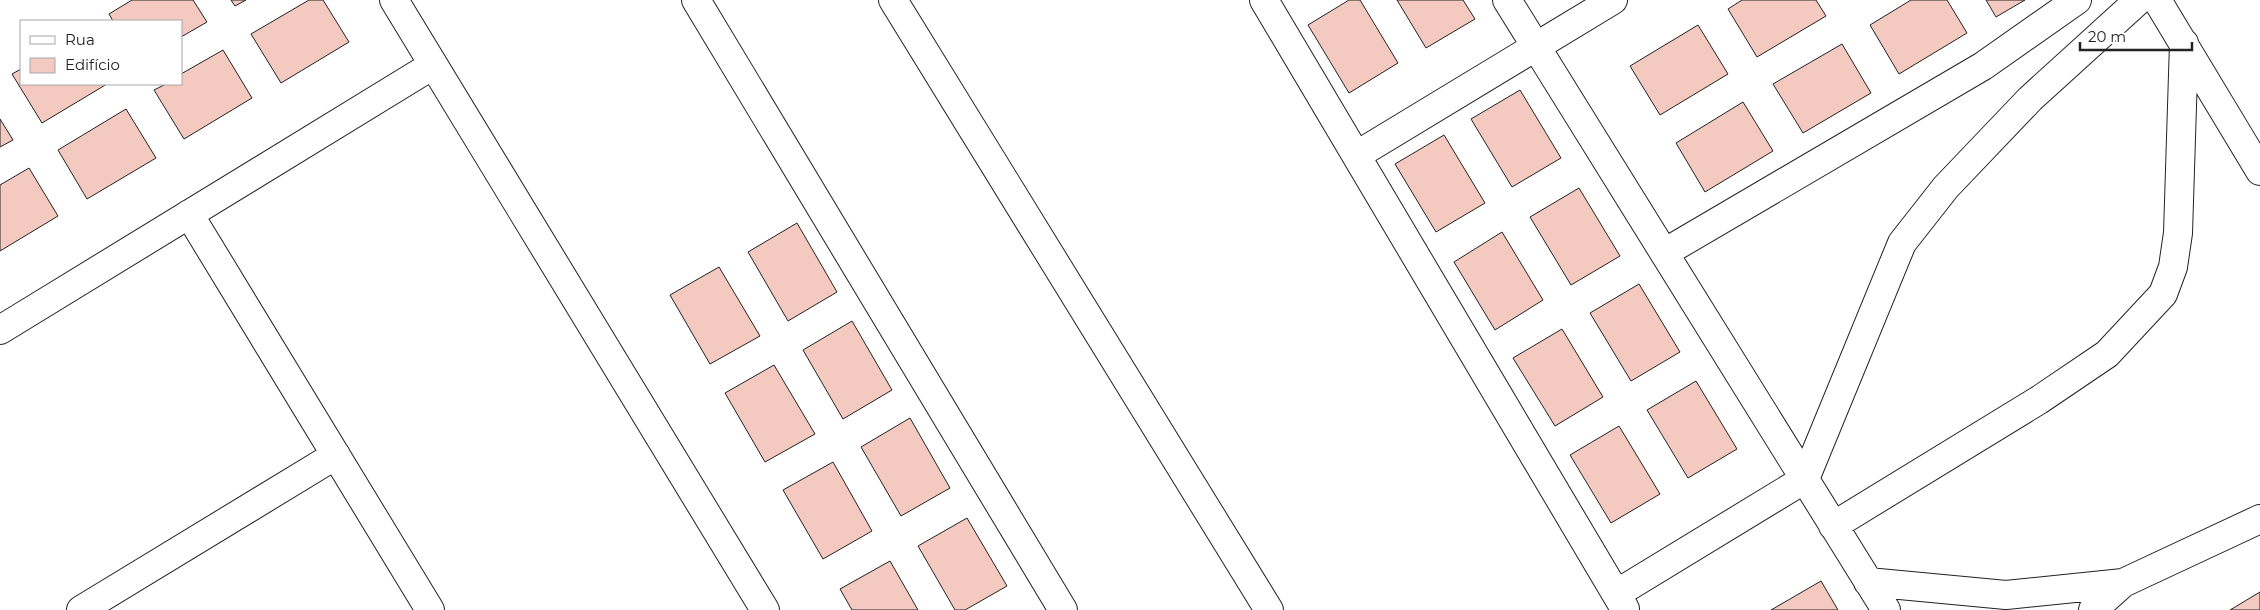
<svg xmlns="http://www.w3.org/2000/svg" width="2260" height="610" viewBox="0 0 2260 610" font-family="Montserrat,sans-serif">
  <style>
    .building { fill: #f3c9c0; stroke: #222 }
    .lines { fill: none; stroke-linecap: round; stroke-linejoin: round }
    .street-casing { stroke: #222; stroke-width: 30 }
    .street { stroke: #fff; stroke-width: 28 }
  </style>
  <rect width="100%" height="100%" fill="#fff"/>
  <path class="building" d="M132 0H193L207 22 181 37V21H113L109 14Z
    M231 0H246L235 6Z
    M309 0H323L349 42 281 83 251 34Z
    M1349 0H1360L1398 63 1349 93 1308 25Z
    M1397 0H1463L1475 19 1426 48Z
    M1742 0H1816L1826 16 1757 57 1728 9Z
    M1911 0H1947L1967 33 1899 74 1870 25Z
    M1986 0H2025L1996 17Z
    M1698 25 1728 74 1660 115 1630 66Z
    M1842 44 1871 93 1803 133 1773 84Z
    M223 50 252 98 184 139 154 90 166 84H181V74Z
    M21 69V84H107L42 123 12 74Z
    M1520 90 1561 158 1512 187 1471 119Z
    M1743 102 1773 151 1705 192 1676 143Z
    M126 109 156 158 87 199 58 150Z
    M0 119 13 140 0 147Z
    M1444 135 1485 203 1436 232 1395 164Z
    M29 168 58 216 0 251V185Z
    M1579 188 1620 256 1571 285 1530 217Z
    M797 223 837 292 788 321 748 252Z
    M1502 232 1543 300 1495 330 1454 262Z
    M719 267 760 336 710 364 670 295Z
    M1639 284 1680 352 1631 381 1590 313Z
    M852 321 892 390 843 419 803 350Z
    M1562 329 1603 397 1555 426 1513 358Z
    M774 365 815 434 765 462 725 393Z
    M1696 381 1737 449 1688 478 1647 410Z
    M910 418 950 488 901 516 861 447Z
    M1619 426 1660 494 1611 523 1570 455Z
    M833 462 872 531 823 559 783 490Z
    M967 518 1007 586 965 610H955L918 546Z
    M890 561 918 610H852L840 589Z
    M1821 581 1838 610H1771Z
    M2260 592V610H2230Z"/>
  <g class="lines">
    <g class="street-casing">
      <path id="street" d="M394 0 765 610
        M696 0 1063 610
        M893 0 1269 610
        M1264 0 1625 609
        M1507 0 1886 610
        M2157 0 2260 171
        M1357 155 1613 0
        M189 214 430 610
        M1664 253 1983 66 2077 0
        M0 330 433 65
        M1833 526 2039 400 2107 354 2163 294 2173 267 2178 233 2184 43
        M1868 582 2006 595 2123 583
        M1616 594 1805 479 1902 243 1946 187 2030 99 2139 0
        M81 610 336 455
        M2093 610 2123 583 2260 519"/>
    </g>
    <use href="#street" class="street"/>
  </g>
  <rect x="20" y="20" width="162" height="65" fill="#ffffff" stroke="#a7a7a7"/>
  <rect x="30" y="36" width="25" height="8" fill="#ffffff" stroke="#a7a7a7"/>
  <text x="65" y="45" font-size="15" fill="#222222">Rua</text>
  <rect x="30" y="58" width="25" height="15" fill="#f3c9c0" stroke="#a7a7a7"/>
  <text x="65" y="70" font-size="15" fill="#222222">Edifício</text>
  <path d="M2080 42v8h112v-8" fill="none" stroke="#222222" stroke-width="2.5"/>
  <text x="2088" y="42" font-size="15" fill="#222222" stroke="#ffffff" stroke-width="4" paint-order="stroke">20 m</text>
</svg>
